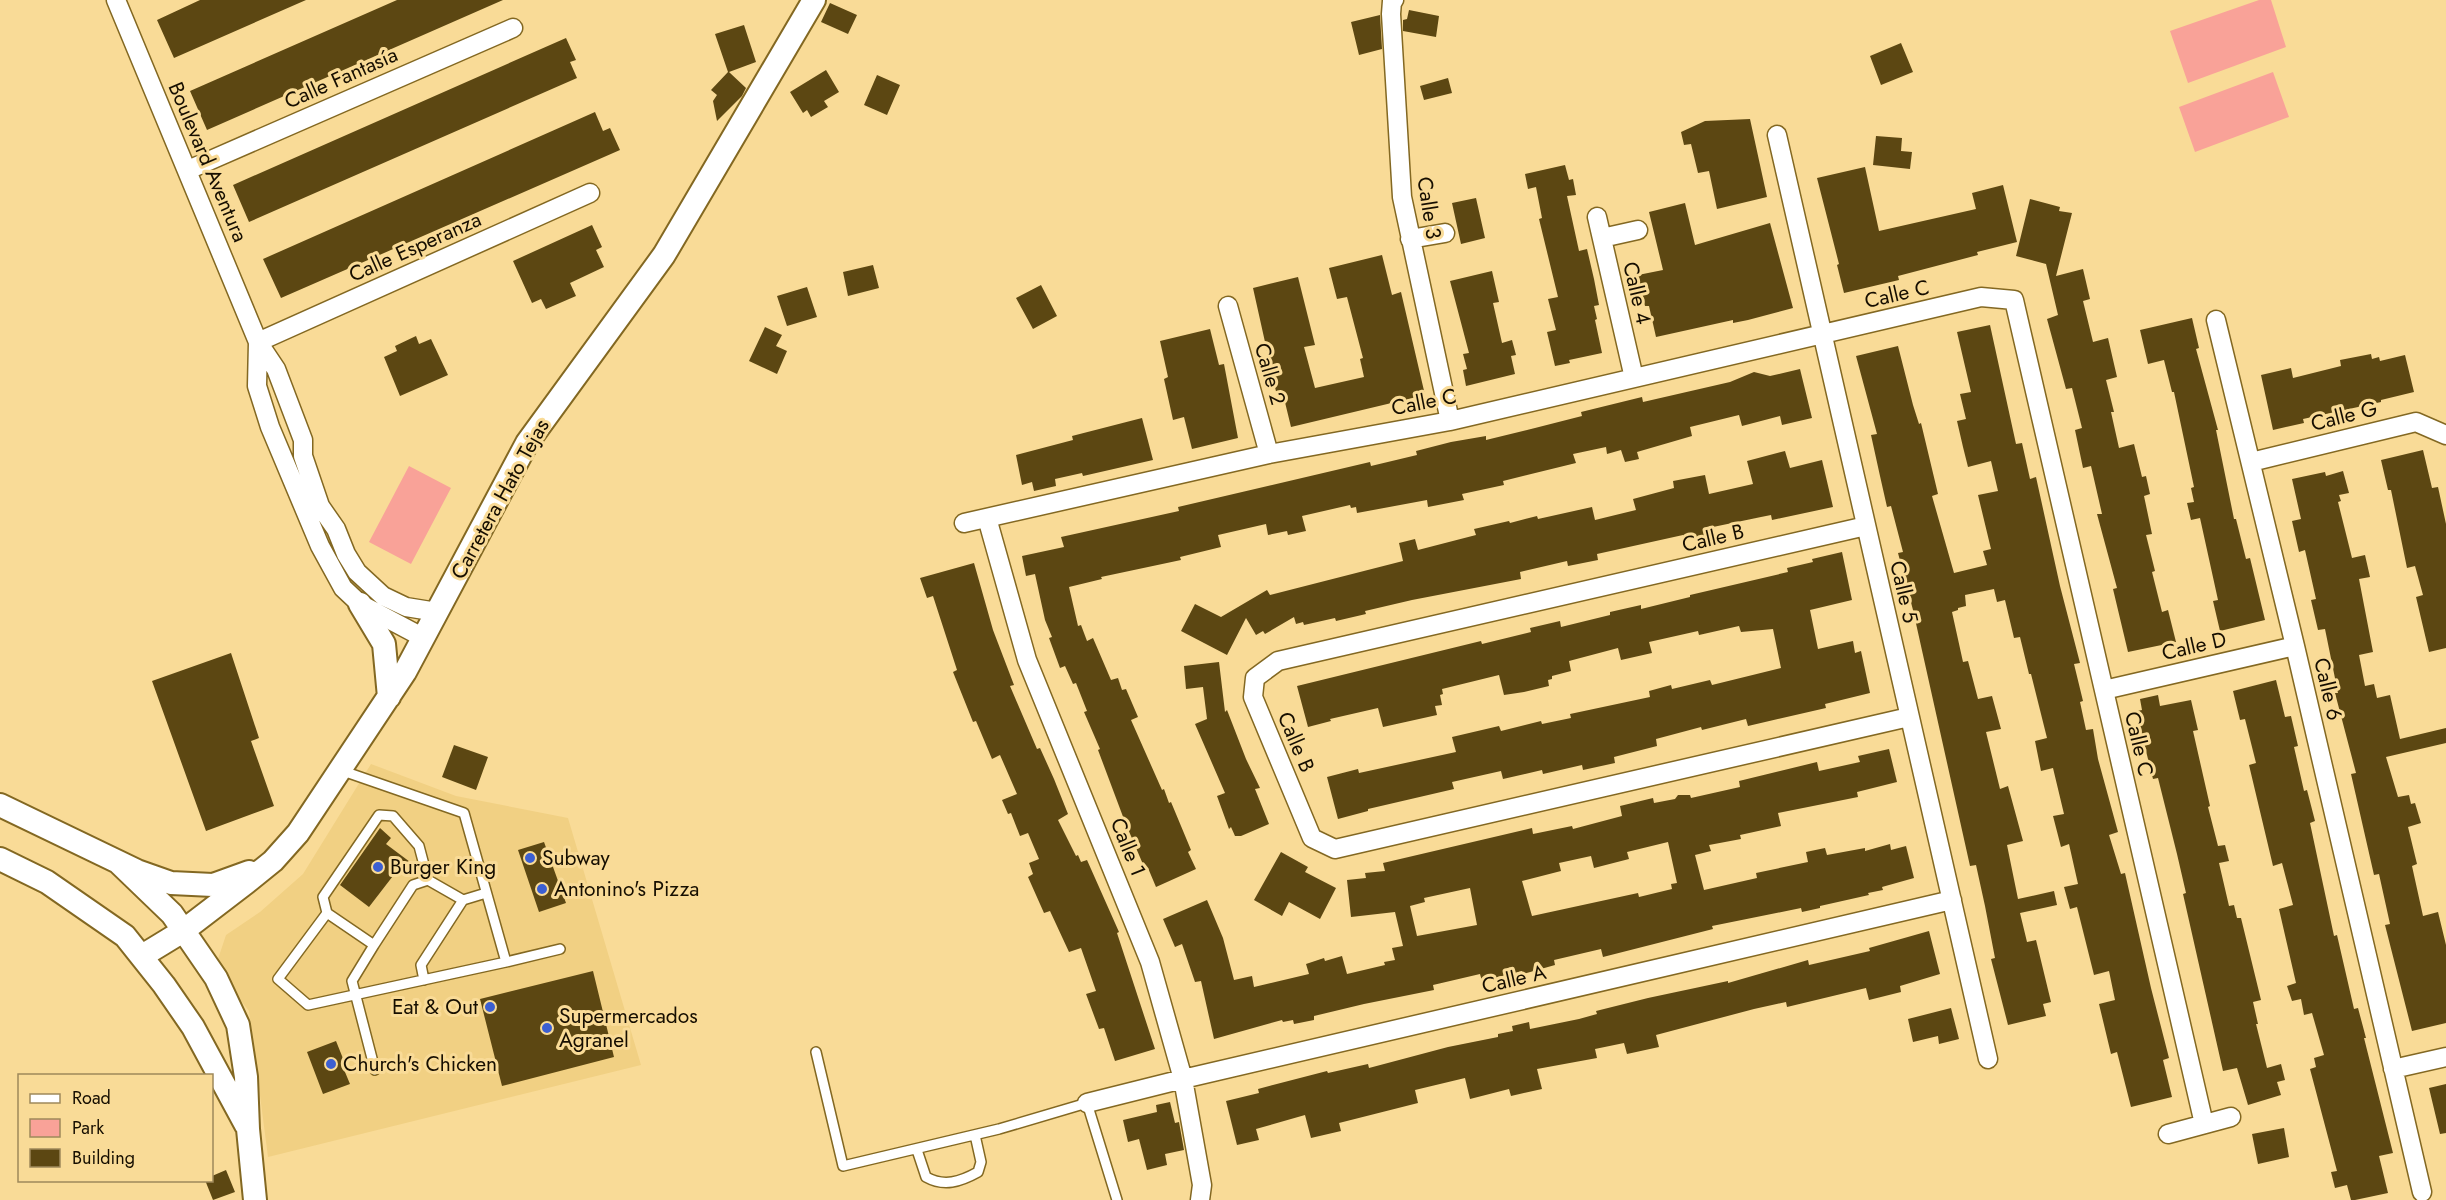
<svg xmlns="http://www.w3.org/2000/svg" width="2446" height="1200" viewBox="0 0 2446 1200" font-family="Jost,sans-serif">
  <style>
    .built { fill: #f1d083 }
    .green { fill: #f9a298 }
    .building { fill: #5c4712; fill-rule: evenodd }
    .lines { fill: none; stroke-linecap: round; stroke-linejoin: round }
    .service-casing { stroke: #836822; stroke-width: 12 }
    .minor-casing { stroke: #836822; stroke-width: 21 }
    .tertiary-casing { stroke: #836822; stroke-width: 26 }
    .service { stroke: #fff; stroke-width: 9 }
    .minor { stroke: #fff; stroke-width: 18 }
    .tertiary { stroke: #fff; stroke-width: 22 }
    .poi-dot { fill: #3c5fd1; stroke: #f9db97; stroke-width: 2 }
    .labels { text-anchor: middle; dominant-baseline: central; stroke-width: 6; stroke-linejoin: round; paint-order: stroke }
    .street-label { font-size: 21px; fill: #160e00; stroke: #f9db97 }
    .poi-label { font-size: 21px; fill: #160e00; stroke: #f9db97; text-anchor: start }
  </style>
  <rect width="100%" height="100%" fill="#f9db97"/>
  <path class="built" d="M371 764 456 796 568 818 641 1065 268 1157 249 1011 228 984 218 959 226 935 260 912 303 874Z"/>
  <path class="green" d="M2259 0H2271L2286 47 2188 83 2170 31Z
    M2273 72 2289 117 2195 152 2179 107Z
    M409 466 451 488 411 564 369 542Z"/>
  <path class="building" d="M200 0H306L174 58 157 20Z
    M397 0H503L207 130 190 91Z
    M830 3 857 15 848 34 821 22Z
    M1409 10 1439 16 1436 37 1403 31V20L1407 19Z
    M1380 15 1382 49 1359 55 1351 22Z
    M744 25 756 62 729 72 746 88 742 96 717 121 713 101 717 95 711 90 728 72 715 34Z
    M566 38 576 60 570 62 577 78 249 222 233 185Z
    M1901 43 1913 72 1881 85 1870 56Z
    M826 70 839 92 824 101 828 107 811 117 807 110 803 113 790 92Z
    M877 75 900 85 887 115 864 105Z
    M1448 78 1452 93 1424 100 1420 86Z
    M595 112 603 131 610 128 620 150 281 298 263 259Z
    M1750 119 1767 197 1717 209 1709 171 1698 173 1691 144 1684 145 1681 132 1705 121Z
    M1876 136 1902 138 1901 151 1912 152 1910 169 1873 165Z
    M1565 165 1569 180 1573 179 1576 195 1567 196 1579 251 1587 249 1594 279 1599 305 1594 306 1597 319 1595 320 1602 353 1569 360 1570 363 1555 366 1547 332 1556 330 1548 299 1558 297 1539 219 1542 218 1536 187 1528 189 1525 174Z
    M1865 167 1879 231 1976 209 1972 193 2003 185 2017 242 1977 252 1978 255 1898 276 1899 280 1844 293 1837 265 1839 264 1817 178Z
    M1476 198 1485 238 1461 244 1452 203Z
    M2030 199 2060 207 2059 211 2072 213 2056 276 2083 269 2090 299 2083 301 2093 342 2108 338 2117 377 2106 380 2114 412H2111L2119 448 2134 444 2142 477 2146 476 2150 494 2144 496 2152 534 2146 535 2155 571 2152 572 2162 612 2168 610 2176 642 2128 652 2113 589 2117 588 2097 514H2102L2091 466 2083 468 2075 430 2082 428 2072 388 2066 389 2047 319 2058 315 2046 264 2016 256Z
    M1685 203 1695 245 1770 223 1793 308 1748 320 1733 323V320L1656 337 1649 306H1645L1638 275 1663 270 1649 212Z
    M592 225 602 247 596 250 604 267 570 283 576 296 546 309 541 299 532 303 513 261Z
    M1382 255 1392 295 1401 292 1425 395 1291 427 1283 394 1277 396 1253 288 1298 277 1315 345 1304 347 1315 388 1364 377 1360 359 1363 358 1347 297 1337 299 1329 268Z
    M873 265 879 288 848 296 843 272Z
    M1492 271 1499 302 1493 303 1502 343 1512 340 1516 355 1511 356 1515 374 1466 386 1463 370 1467 369 1463 354 1469 353 1450 281Z
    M1041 285 1057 316 1033 329 1016 298Z
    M807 287 817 317 787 326 777 296Z
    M2192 318 2199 348 2196 349 2218 430H2216L2234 519H2236L2246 559 2250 558 2265 620 2220 631 2213 601 2218 600 2200 518 2191 520 2187 503 2194 502 2191 488 2194 487 2174 392H2172L2164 360 2148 364 2140 330Z
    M1990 325 2016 444 2022 443 2030 479 2036 477 2060 586 2080 663 2074 664 2083 701 2080 702 2086 730 2093 729 2098 759 2118 832 2109 835 2121 874 2125 873 2151 988 2169 1058 2163 1060 2172 1097 2131 1107 2117 1052 2111 1054 2099 1004 2115 1000 2109 971 2094 975 2077 907 2070 909 2064 887 2078 884 2069 844 2061 847 2053 816 2064 814 2053 768 2041 771 2035 741 2047 738 2031 674H2029L2020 637 2014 638 2005 600 1997 602 1994 589 1965 595 1966 606 1958 608V610L1952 612 1963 662 1968 661 1978 699 1992 696 2001 729 1986 732 2000 789 2008 786 2023 841 2007 845 2018 899 2054 891 2057 905 2020 913 2027 942 2036 940 2051 1002 2043 1004 2046 1016 2008 1025 1991 959 1995 958 1985 906 1976 865 1970 866 1913 610 1898 553 1903 552 1891 506 1887 507 1880 476 1871 435 1877 434 1856 356 1898 346 1913 405 1919 424 1921 423 1938 494 1932 496 1954 573 1987 565 1983 551 1991 549 1978 495 1998 491 1991 461 1968 467 1963 447 1957 421 1966 419 1960 394 1971 392 1957 332Z
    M765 327 782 335 776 346 787 351 777 374 749 361Z
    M1210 329 1219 365 1224 364 1238 438 1192 449 1184 417 1173 420 1164 379 1168 377 1160 341Z
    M416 336 419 344 431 339 448 375 400 396 384 357 397 351 395 346Z
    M2371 354 2372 359 2379 357 2380 361 2405 355 2414 392 2381 400V402L2303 419 2304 423 2273 430 2261 375 2291 368 2293 378 2341 366 2340 360Z
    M1800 369 1812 418 1782 425 1780 416 1742 426 1739 415 1690 427 1692 436 1637 452 1639 459 1625 462 1621 450 1607 454 1606 447 1573 454 1576 463 1503 481 1504 485 1462 494 1464 500 1428 507 1427 500 1357 513 1356 507 1351 508 1350 505 1302 516 1306 531 1288 535 1287 531 1268 535 1266 524 1218 535 1221 547 1180 557 1181 560 1101 577 1102 579 1069 587 1078 626 1081 625 1087 641 1093 638 1111 680 1118 678 1122 690 1126 689 1138 717 1131 720 1162 790 1164 789 1169 803 1171 802 1191 850 1188 852 1196 869 1156 887 1148 868 1145 869 1125 822 1098 750 1100 749 1084 712 1087 711 1076 683 1073 684 1065 666 1060 668 1049 638 1052 637 1045 620 1035 574 1026 576 1022 556 1064 547 1061 537 1179 511 1178 507 1370 462 1371 466 1417 455 1416 451 1451 442 1486 436V440L1535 428 1582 416 1581 412 1642 397 1643 402 1730 382 1754 372 1770 376Z
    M1142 418 1153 460 1083 476 1082 473 1055 479 1056 486 1034 491 1032 482 1022 485 1016 455 1073 440 1072 436Z
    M2423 450 2432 488 2438 487 2446 524V648L2429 652 2416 597 2423 595 2415 566 2407 568 2391 490H2388L2381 460Z
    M1785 451 1790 468 1822 460 1833 507 1772 520 1771 515 1761 517 1713 527 1714 534 1684 540 1683 535 1597 554 1598 560 1568 566 1567 561 1520 572 1521 579 1412 600 1365 611 1366 614 1336 621 1335 618 1304 625 1303 622 1296 624 1294 617 1265 634 1263 631 1256 635 1246 618 1227 655 1181 631 1195 604 1221 617 1267 590 1270 595 1403 561 1399 543 1415 539 1418 550 1476 535 1474 529 1509 521 1510 523 1537 516 1538 519 1592 507 1595 520 1636 510 1633 499 1674 488 1673 481 1705 475 1709 494 1753 484 1747 461Z
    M2343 471 2349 493 2339 495 2341 501 2338 502 2352 558 2365 555 2370 577 2359 579 2373 652 2359 655 2365 686 2374 684 2377 698 2390 695 2400 739 2446 728V743L2386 757 2398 797 2409 795 2411 804 2415 803 2421 823 2408 827 2417 864 2412 866 2423 916 2438 912 2446 945V1023L2412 1031 2385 925 2390 924 2379 874 2374 875 2351 774 2356 773 2335 693H2338L2325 629 2318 630 2311 600 2316 599 2305 550 2299 552 2292 521 2301 519 2292 479 2325 472 2326 476Z
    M1842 552 1852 600 1810 610 1818 649 1853 641 1855 653 1861 651 1870 693 1825 704 1826 708 1748 726 1746 719 1702 730 1701 727 1656 739 1657 746 1614 757 1615 763 1583 770 1582 765 1543 774 1542 770 1503 779 1501 771 1452 782 1454 789 1368 809V811L1338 819 1327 777 1358 769 1359 773 1456 752 1452 737 1499 726 1501 731 1541 721 1542 724 1571 718 1570 714 1650 697 1649 691 1671 685 1672 689 1710 680 1712 685 1781 668 1773 629 1741 632 1739 626 1699 635 1698 631 1649 642 1652 653 1621 660 1618 648 1569 661 1571 671 1552 676V679L1548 680 1549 686 1524 692 1504 695 1499 675 1442 689 1443 694 1440 695 1442 705 1435 706 1437 715 1383 727 1378 708 1330 719 1331 721 1308 727 1297 686 1481 641 1482 644 1531 632 1530 628 1560 621 1561 627 1610 615V612L1641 605V609L1690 597V595L1788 572 1787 568 1813 562 1812 559Z
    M974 563 993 630 1014 685 1010 686 1037 749 1040 748 1054 779 1068 814 1058 820 1076 856 1078 855 1081 862 1087 860 1119 932 1117 933 1155 1049 1115 1061 1104 1028 1099 1029 1086 994 1096 991 1081 948 1069 952 1050 911 1044 913 1028 877 1033 874 1029 863 1039 859 1028 833 1020 836 1011 813 1008 814 1002 800 1017 794 1000 755 992 759 976 721 973 722 953 672 957 670 933 596 927 598 920 578Z
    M231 653 259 738 251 741 274 806 206 831 152 681Z
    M1219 662 1225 712 1227 710 1246 759 1260 788 1255 789 1269 824 1241 836H1235L1231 827 1229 829 1217 796 1225 793 1195 724 1207 719 1203 687 1186 689 1184 666Z
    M2276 680 2285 717 2291 716 2298 746 2294 747 2304 791 2307 790 2315 821 2310 823 2334 936 2337 935 2354 1009 2358 1008 2366 1038H2364L2393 1153 2379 1156 2388 1193 2355 1200H2351L2347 1185 2335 1188 2331 1172 2337 1171 2310 1069 2316 1067 2314 1058 2324 1055 2312 1013 2304 1015 2301 999 2292 1001 2287 986 2296 983 2279 909 2293 905 2282 863 2273 866 2249 765 2256 763 2245 719 2240 720 2233 691Z
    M2158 695 2160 706 2191 700 2198 730 2193 731 2210 806 2208 807 2218 846 2225 845 2229 861 2219 863 2229 906 2234 905 2237 918H2241L2261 1000 2253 1002 2258 1024H2256L2267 1068 2281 1064 2285 1080 2277 1082 2281 1095 2248 1105 2237 1068 2223 1071 2183 894 2186 893 2177 854 2158 778 2153 779 2142 735 2137 711 2142 710 2140 699Z
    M454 745 488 757 476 790 442 777Z
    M1889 749 1897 782 1857 792 1858 797 1778 813 1781 826 1740 835 1741 839 1709 845 1711 851 1695 855 1704 890 1757 878 1756 873 1808 862 1806 852 1825 848 1827 855 1865 848V851L1890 844 1891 850 1906 846 1914 878 1882 887 1883 890 1868 893 1869 895 1820 906V908L1802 912 1801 908 1712 926 1713 929 1603 957 1601 949 1554 960 1555 965 1523 974 1522 971 1482 981 1480 974 1433 985 1434 990 1364 1004 1314 1016V1020L1294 1024 1293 1020 1283 1022 1282 1020 1214 1039 1201 981 1195 982 1182 944 1175 947 1163 919 1207 900 1223 938 1234 980 1252 976 1254 987 1309 974 1306 964 1324 958 1325 961 1342 956 1347 974 1385 965 1384 962 1395 960 1392 948 1403 946 1395 912 1351 917 1347 880 1366 878 1365 873 1385 871 1383 863 1532 828 1533 834 1572 826 1573 829 1622 816 1620 806 1653 798 1654 803 1675 799 1678 795H1690L1691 798 1740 787 1739 781 1817 762 1819 771 1860 762 1858 756ZM1668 842 1677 883 1671 884 1672 889 1639 897 1638 893 1532 916 1522 881 1561 871 1559 863 1591 856 1594 868 1629 859 1627 852ZM1470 888 1477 925 1417 936 1410 906 1425 902 1424 898Z
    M380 828 391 838 386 844 410 862 400 875 396 872 369 907 340 885Z
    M544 842 566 903 539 912 518 850Z
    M1281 852 1308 867 1305 872 1336 888 1320 919 1289 902 1282 916 1254 900Z
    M1929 931 1940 974 1900 986 1901 992 1869 1000 1866 988 1787 1007 1786 1002 1754 1009 1656 1035 1659 1047 1627 1054 1624 1043 1595 1049 1597 1058 1537 1069 1542 1089 1511 1096 1509 1089 1470 1099 1465 1078 1415 1090 1418 1103 1339 1123 1341 1131 1311 1138 1305 1115 1256 1129 1259 1140 1237 1145 1226 1101 1259 1093 1258 1089 1327 1071 1328 1073 1368 1064 1369 1068 1448 1047 1498 1037V1034L1513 1031 1512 1026 1529 1022 1530 1029 1579 1019 1597 1014 1596 1011 1648 998 1728 981V983L1808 960 1809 965 1870 951 1869 948Z
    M593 971 614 1057 502 1086 480 999Z
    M1951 1008 1959 1039 1939 1044 1938 1036 1913 1042 1908 1019Z
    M336 1041 348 1071 345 1072 350 1084 323 1094 307 1052Z
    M2446 1084V1133L2440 1134 2429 1088Z
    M1170 1102 1175 1123 1179 1122 1184 1150 1165 1154 1167 1165 1147 1170 1139 1139 1128 1142 1123 1120 1157 1112 1156 1105Z
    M2284 1128 2289 1157 2258 1164 2252 1134Z
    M226 1170 235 1192 213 1200 205 1180H212V1176Z"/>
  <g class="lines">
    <g class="service-casing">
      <path id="service" d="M340 770 464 813 506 962 308 1005 278 979 327 913 374 945 352 981 375 1070
        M327 913 323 897 379 815 393 816 419 846 428 880
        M374 945 413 885 428 880 463 900
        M506 962 560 949
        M424 980 421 965 463 900 486 893
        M816 1052 843 1166 999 1129 1087 1103 1117 1200
        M917 1150 926 1177C944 1187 960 1182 978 1172L981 1162 975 1135"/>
    </g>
    <g class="minor-casing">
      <path id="minor" d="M116 0 258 342 276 369 303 440V456L320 506 336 529 346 554 357 572 383 596 406 607 437 612
        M1394 0 1392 1 1391 14 1402 197 1450 421
        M1777 135 1988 1059
        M188 170 513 28
        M1597 217 1634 378
        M1602 238 1638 230
        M1410 239 1445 233
        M1228 306 1269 454
        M2216 320 2295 646 2422 1192
        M258 342 590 193
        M258 342 257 386 270 427 320 546 343 588 360 604 424 638
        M2251 462 2416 422 2446 435
        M987 518 1027 660 1150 962 1183 1079 1202 1185 1200 1200
        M964 523 1269 454 1450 421 1981 297 2014 300 2204 1124
        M1866 526 1278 661 1255 678 1253 697 1312 838 1335 849 1909 717
        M2104 690 2295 646
        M2393 1069 2446 1057
        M1087 1103 1183 1079 1952 900
        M2168 1134 2231 1117"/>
    </g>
    <g class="tertiary-casing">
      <path id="tertiary" d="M360 604 384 644 389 697
        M0 805 137 871 171 883 213 885 249 872
        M0 859 47 882 125 936 164 985 193 1027 246 1125
        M118 862 172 914 216 978 238 1025 246 1077 248 1129 255 1200
        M142 956 183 931 247 882 273 861 298 833 405 672 527 443 664 255 814 0"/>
    </g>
    <use href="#service" class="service"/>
    <use href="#minor" class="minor"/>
    <use href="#tertiary" class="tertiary"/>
  </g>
  <g class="poi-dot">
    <circle cx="530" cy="858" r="6"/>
    <circle cx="378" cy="867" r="6"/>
    <circle cx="542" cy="889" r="6"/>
    <circle cx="490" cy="1007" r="6"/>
    <circle cx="547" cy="1028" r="6"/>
    <circle cx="331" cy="1064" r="6"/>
  </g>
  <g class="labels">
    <g class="street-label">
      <text transform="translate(341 78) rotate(-24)">Calle Fantasía</text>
      <text transform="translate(208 162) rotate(67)">Boulevard Aventura</text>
      <text transform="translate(1429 208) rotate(81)">Calle 3</text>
      <text transform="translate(415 247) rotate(-24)">Calle Esperanza</text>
      <text transform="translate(1637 293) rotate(77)">Calle 4</text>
      <text transform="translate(1897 294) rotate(-13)">Calle C</text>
      <text transform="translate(1270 374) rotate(74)">Calle 2</text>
      <text transform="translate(1424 402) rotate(-11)">Calle C</text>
      <text transform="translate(2344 416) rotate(-14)">Calle G</text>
      <text transform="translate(500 499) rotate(-61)">Carretera Hato Tejas</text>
      <text transform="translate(1713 538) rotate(-13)">Calle B</text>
      <text transform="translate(1904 592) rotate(77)">Calle 5</text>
      <text transform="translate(2194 646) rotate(-13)">Calle D</text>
      <text transform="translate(2328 689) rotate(77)">Calle 6</text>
      <text transform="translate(1296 742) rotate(67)">Calle B</text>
      <text transform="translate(2139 744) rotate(77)">Calle C</text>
      <text transform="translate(1128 847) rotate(68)">Calle 1</text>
      <text transform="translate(1514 979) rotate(-13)">Calle A</text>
    </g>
    <g class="poi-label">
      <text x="542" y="858">Subway</text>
      <text x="390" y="867">Burger King</text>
      <text x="554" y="889">Antonino's Pizza</text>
      <text x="478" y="1007" text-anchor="end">Eat &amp; Out</text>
      <text x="559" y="1016">Supermercados<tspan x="559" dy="24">Agranel</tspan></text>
      <text x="343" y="1064">Church's Chicken</text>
    </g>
  </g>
  <rect x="18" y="1074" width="195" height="108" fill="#f9db97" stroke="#9e895b" stroke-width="1.5"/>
  <rect x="30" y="1094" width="30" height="9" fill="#ffffff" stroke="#9e895b" stroke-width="1.5"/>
  <text x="72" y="1104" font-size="18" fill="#160e00">Road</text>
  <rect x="30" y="1119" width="30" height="18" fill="#f9a298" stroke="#9e895b" stroke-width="1.5"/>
  <text x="72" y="1134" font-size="18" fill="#160e00">Park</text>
  <rect x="30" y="1149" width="30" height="18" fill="#5c4712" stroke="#9e895b" stroke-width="1.5"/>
  <text x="72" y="1164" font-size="18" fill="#160e00">Building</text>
</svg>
